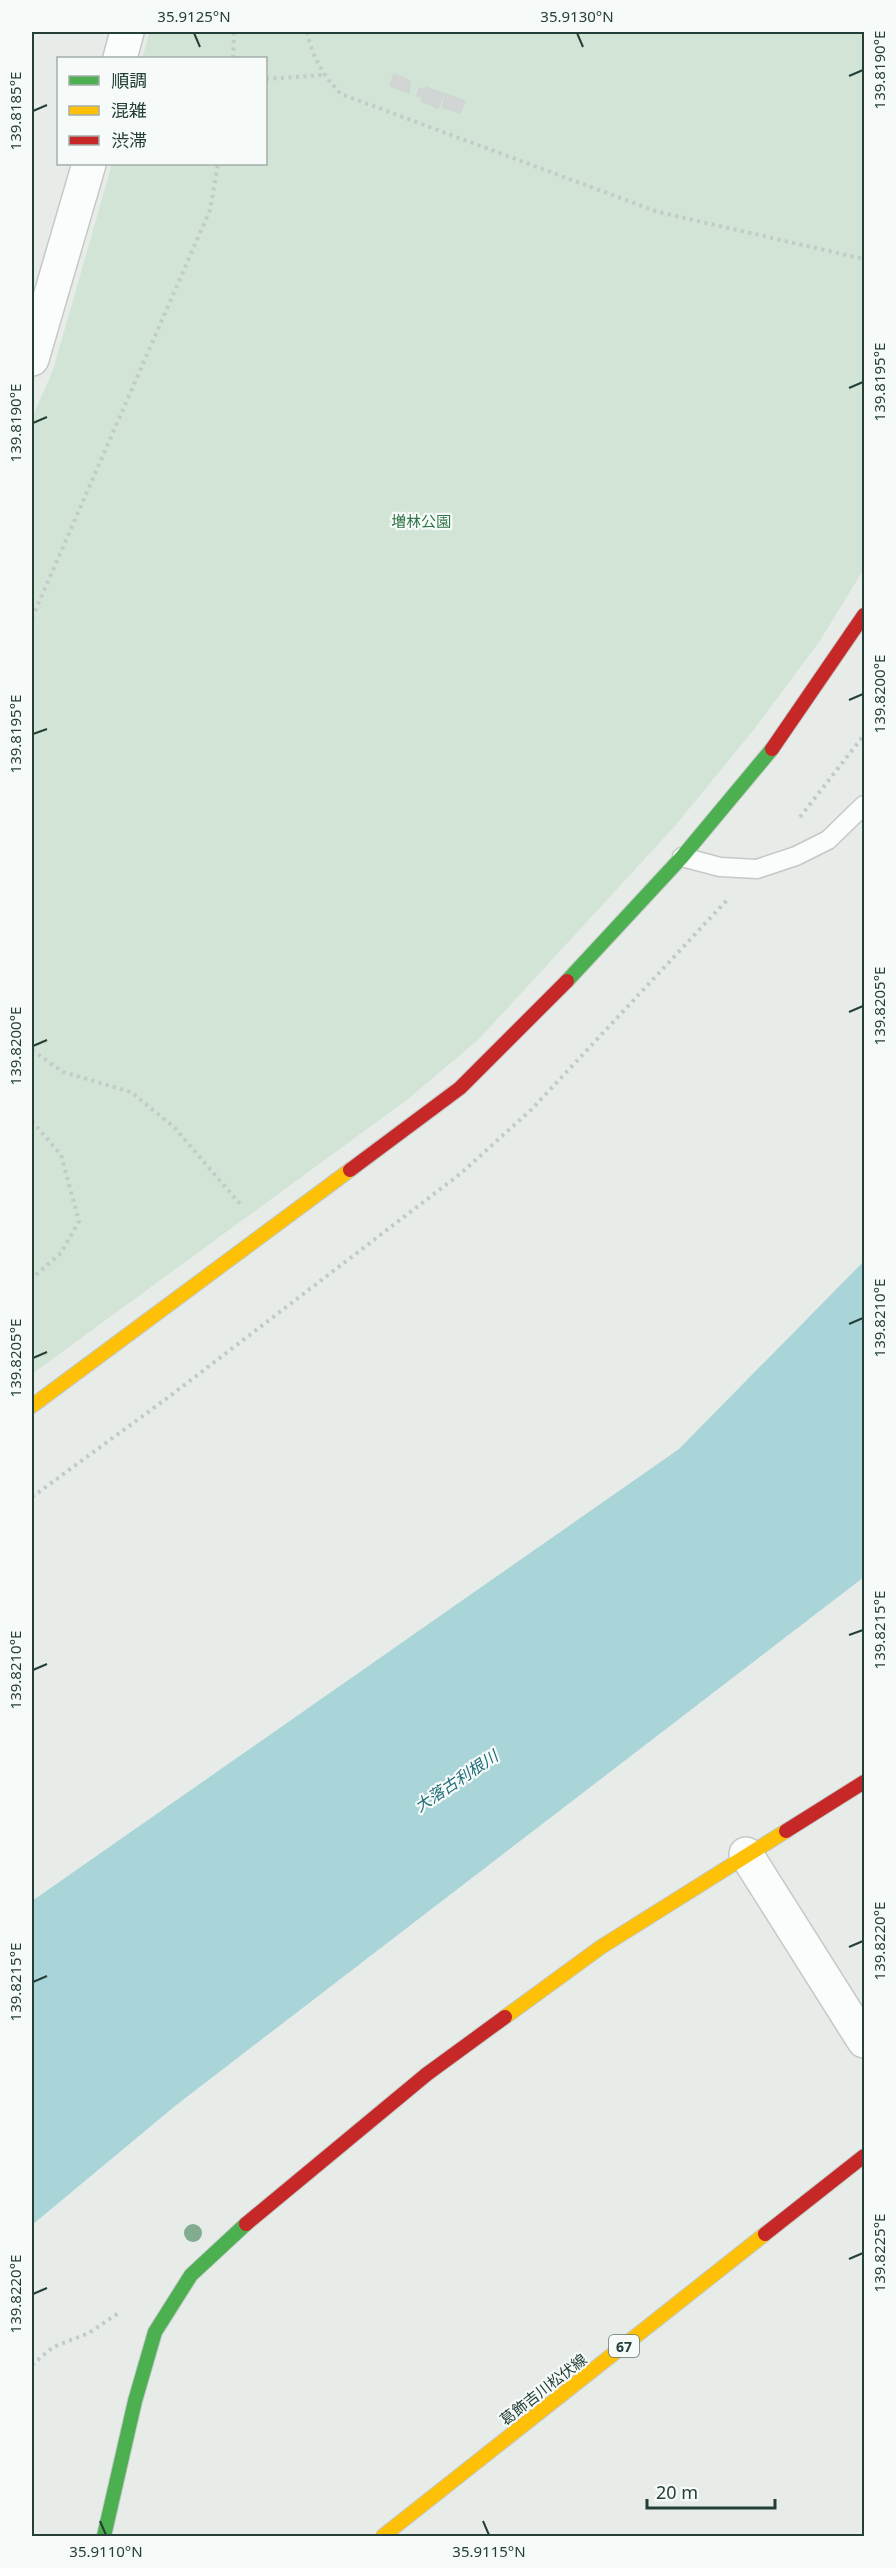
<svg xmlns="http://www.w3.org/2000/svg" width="896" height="2568" viewBox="0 0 896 2568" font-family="'Noto Sans','Noto Sans JP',sans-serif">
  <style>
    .green { fill: #d1e4d6 }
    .water { fill: #a9d4d8 }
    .building { fill: #d1d5d3; stroke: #cfd5d2; stroke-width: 1.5 }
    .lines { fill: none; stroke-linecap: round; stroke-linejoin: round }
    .lane-casing { stroke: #c4c9c6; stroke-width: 21 }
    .street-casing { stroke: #c4c9c6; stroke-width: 36 }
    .fast-casing { stroke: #c2c9c6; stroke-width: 16 }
    .slow-casing { stroke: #c2c9c6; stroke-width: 16 }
    .jam-casing { stroke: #c2c9c6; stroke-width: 16 }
    .path { stroke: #c2cbc7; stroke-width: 4; stroke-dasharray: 3 4.5; stroke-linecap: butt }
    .lane { stroke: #fbfcfc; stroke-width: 18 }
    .street { stroke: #fbfcfc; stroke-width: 33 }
    .fast { stroke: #4caf50; stroke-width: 14 }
    .slow { stroke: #ffc107; stroke-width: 14 }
    .jam { stroke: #c62828; stroke-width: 14 }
    .tree { fill: #82ab90 }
    .ticks { fill: none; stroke: #243f37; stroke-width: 2 }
    .labels { text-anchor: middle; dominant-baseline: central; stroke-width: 4.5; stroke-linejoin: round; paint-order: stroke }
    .shield { fill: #f6faf8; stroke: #637771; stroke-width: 1.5 }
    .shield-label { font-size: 14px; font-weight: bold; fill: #243f37 }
    .park-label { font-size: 15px; fill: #307547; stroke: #f6faf8 }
    .street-label { font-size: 15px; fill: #243f37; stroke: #f6faf8 }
    .water-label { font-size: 16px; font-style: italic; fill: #206f7a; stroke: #f6faf8 }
    .neatline { fill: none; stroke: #243f37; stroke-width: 2 }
    .ticks-label { font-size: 15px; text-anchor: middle; fill: #243f37 }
  </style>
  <rect width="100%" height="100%" fill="#e7ece9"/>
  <path class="green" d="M150 32H864V569L819 642 752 732 674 827 479 1039 408 1099 32 1374V418L53 370 112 164H266V58H142Z"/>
  <path class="water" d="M864 1261V1577L175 2106 32 2225V1901L679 1449Z"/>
  <path class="building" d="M394 74 410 81 409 93 390 86Z
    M426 87 444 94 438 108 421 101 423 97 417 96 419 88 425 89Z
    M446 94 465 101 460 113 442 107Z"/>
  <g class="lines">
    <g class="lane-casing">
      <path id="lane" d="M682 857 720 867 757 869 796 856 828 840 864 805"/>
    </g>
    <g class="street-casing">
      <path id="street" d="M120 58 127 32
        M32 359 89 164
        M746 1854 864 2041"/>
    </g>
    <g class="fast-casing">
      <path id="fast" d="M567 981 682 857 772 749
        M104 2536 135 2401 155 2332 191 2275 246 2224"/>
    </g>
    <g class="slow-casing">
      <path id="slow" d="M32 1406 350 1170
        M505 2017 601 1947 786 1831
        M383 2536 765 2234"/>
    </g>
    <g class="jam-casing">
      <path id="jam" d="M772 749 864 615
        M350 1170 460 1088 567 981
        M786 1831 864 1782
        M246 2224 427 2074 505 2017
        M765 2234 864 2156"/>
    </g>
    <path class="path" d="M307 32C313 58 322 74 341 94L658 212 864 259
      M233 58 234 32
      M266 79 323 75
      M32 618 210 210 218 164
      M800 817 864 735
      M32 1050 63 1072 131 1092 174 1127 240 1204
      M32 1121 61 1155 79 1221 61 1253 32 1278
      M32 1497 170 1396 460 1174 531 1110 728 899
      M32 2365 53 2347 89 2333 120 2312"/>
    <use href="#lane" class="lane"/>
    <use href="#street" class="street"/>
    <use href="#fast" class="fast"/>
    <use href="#slow" class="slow"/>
    <use href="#jam" class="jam"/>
  </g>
  <circle class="tree" cx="193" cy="2233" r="9"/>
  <path class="ticks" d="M194 33 200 47M577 33 583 47M849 76 863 70M33 111 47 105M849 388 863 382M33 423 47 417M849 700 863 694M33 734 47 729M849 1012 863 1006M33 1046 47 1040M849 1324 863 1318M33 1358 47 1352M849 1635 863 1630M33 1670 47 1664M849 1947 863 1941M33 1982 47 1976M849 2259 863 2253M33 2294 47 2288M100 2521 106 2535M483 2521 489 2535"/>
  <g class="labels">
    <rect class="shield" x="609" y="2335" width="30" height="22" rx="4.5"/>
    <g class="shield-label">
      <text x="624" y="2346">67</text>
    </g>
    <g class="park-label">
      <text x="421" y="521">増林公園</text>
    </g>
    <g class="street-label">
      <text transform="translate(543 2389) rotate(-38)">葛飾吉川松伏線</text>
    </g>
    <g class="water-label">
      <text transform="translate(456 1781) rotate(-34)">大落古利根川</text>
    </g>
  </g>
  <rect width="896" height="2568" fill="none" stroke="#f6faf8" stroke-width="66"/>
  <rect x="57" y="57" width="210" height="108" fill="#f6faf8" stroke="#a2afab" stroke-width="1.5"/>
  <rect x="69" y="76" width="30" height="9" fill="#4caf50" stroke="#a2afab" stroke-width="1.5"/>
  <text x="111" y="87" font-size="18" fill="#243f37">順調</text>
  <rect x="69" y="106" width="30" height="9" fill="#ffc107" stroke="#a2afab" stroke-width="1.5"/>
  <text x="111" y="117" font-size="18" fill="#243f37">混雑</text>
  <rect x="69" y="136" width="30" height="9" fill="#c62828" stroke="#a2afab" stroke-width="1.5"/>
  <text x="111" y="147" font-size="18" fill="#243f37">渋滞</text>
  <path d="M647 2499v9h128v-9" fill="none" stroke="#243f37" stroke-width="3"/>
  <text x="656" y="2499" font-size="18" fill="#243f37" stroke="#f6faf8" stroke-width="4.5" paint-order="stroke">20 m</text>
  <rect x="33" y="33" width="830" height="2502" class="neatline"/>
  <g class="ticks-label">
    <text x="194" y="22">35.9125°N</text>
    <text x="577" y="22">35.9130°N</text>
    <text transform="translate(880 70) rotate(-90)" y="5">139.8190°E</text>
    <text transform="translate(16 111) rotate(-90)" y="5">139.8185°E</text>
    <text transform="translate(880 382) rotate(-90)" y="5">139.8195°E</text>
    <text transform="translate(16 423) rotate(-90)" y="5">139.8190°E</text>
    <text transform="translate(880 694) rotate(-90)" y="5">139.8200°E</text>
    <text transform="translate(16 734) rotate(-90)" y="5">139.8195°E</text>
    <text transform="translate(880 1006) rotate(-90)" y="5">139.8205°E</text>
    <text transform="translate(16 1046) rotate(-90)" y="5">139.8200°E</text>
    <text transform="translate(880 1318) rotate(-90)" y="5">139.8210°E</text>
    <text transform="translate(16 1358) rotate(-90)" y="5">139.8205°E</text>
    <text transform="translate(880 1630) rotate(-90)" y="5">139.8215°E</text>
    <text transform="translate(16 1670) rotate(-90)" y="5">139.8210°E</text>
    <text transform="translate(880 1941) rotate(-90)" y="5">139.8220°E</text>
    <text transform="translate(16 1982) rotate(-90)" y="5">139.8215°E</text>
    <text transform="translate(880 2253) rotate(-90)" y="5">139.8225°E</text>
    <text transform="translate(16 2294) rotate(-90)" y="5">139.8220°E</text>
    <text x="106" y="2557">35.9110°N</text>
    <text x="489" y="2557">35.9115°N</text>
  </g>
</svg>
